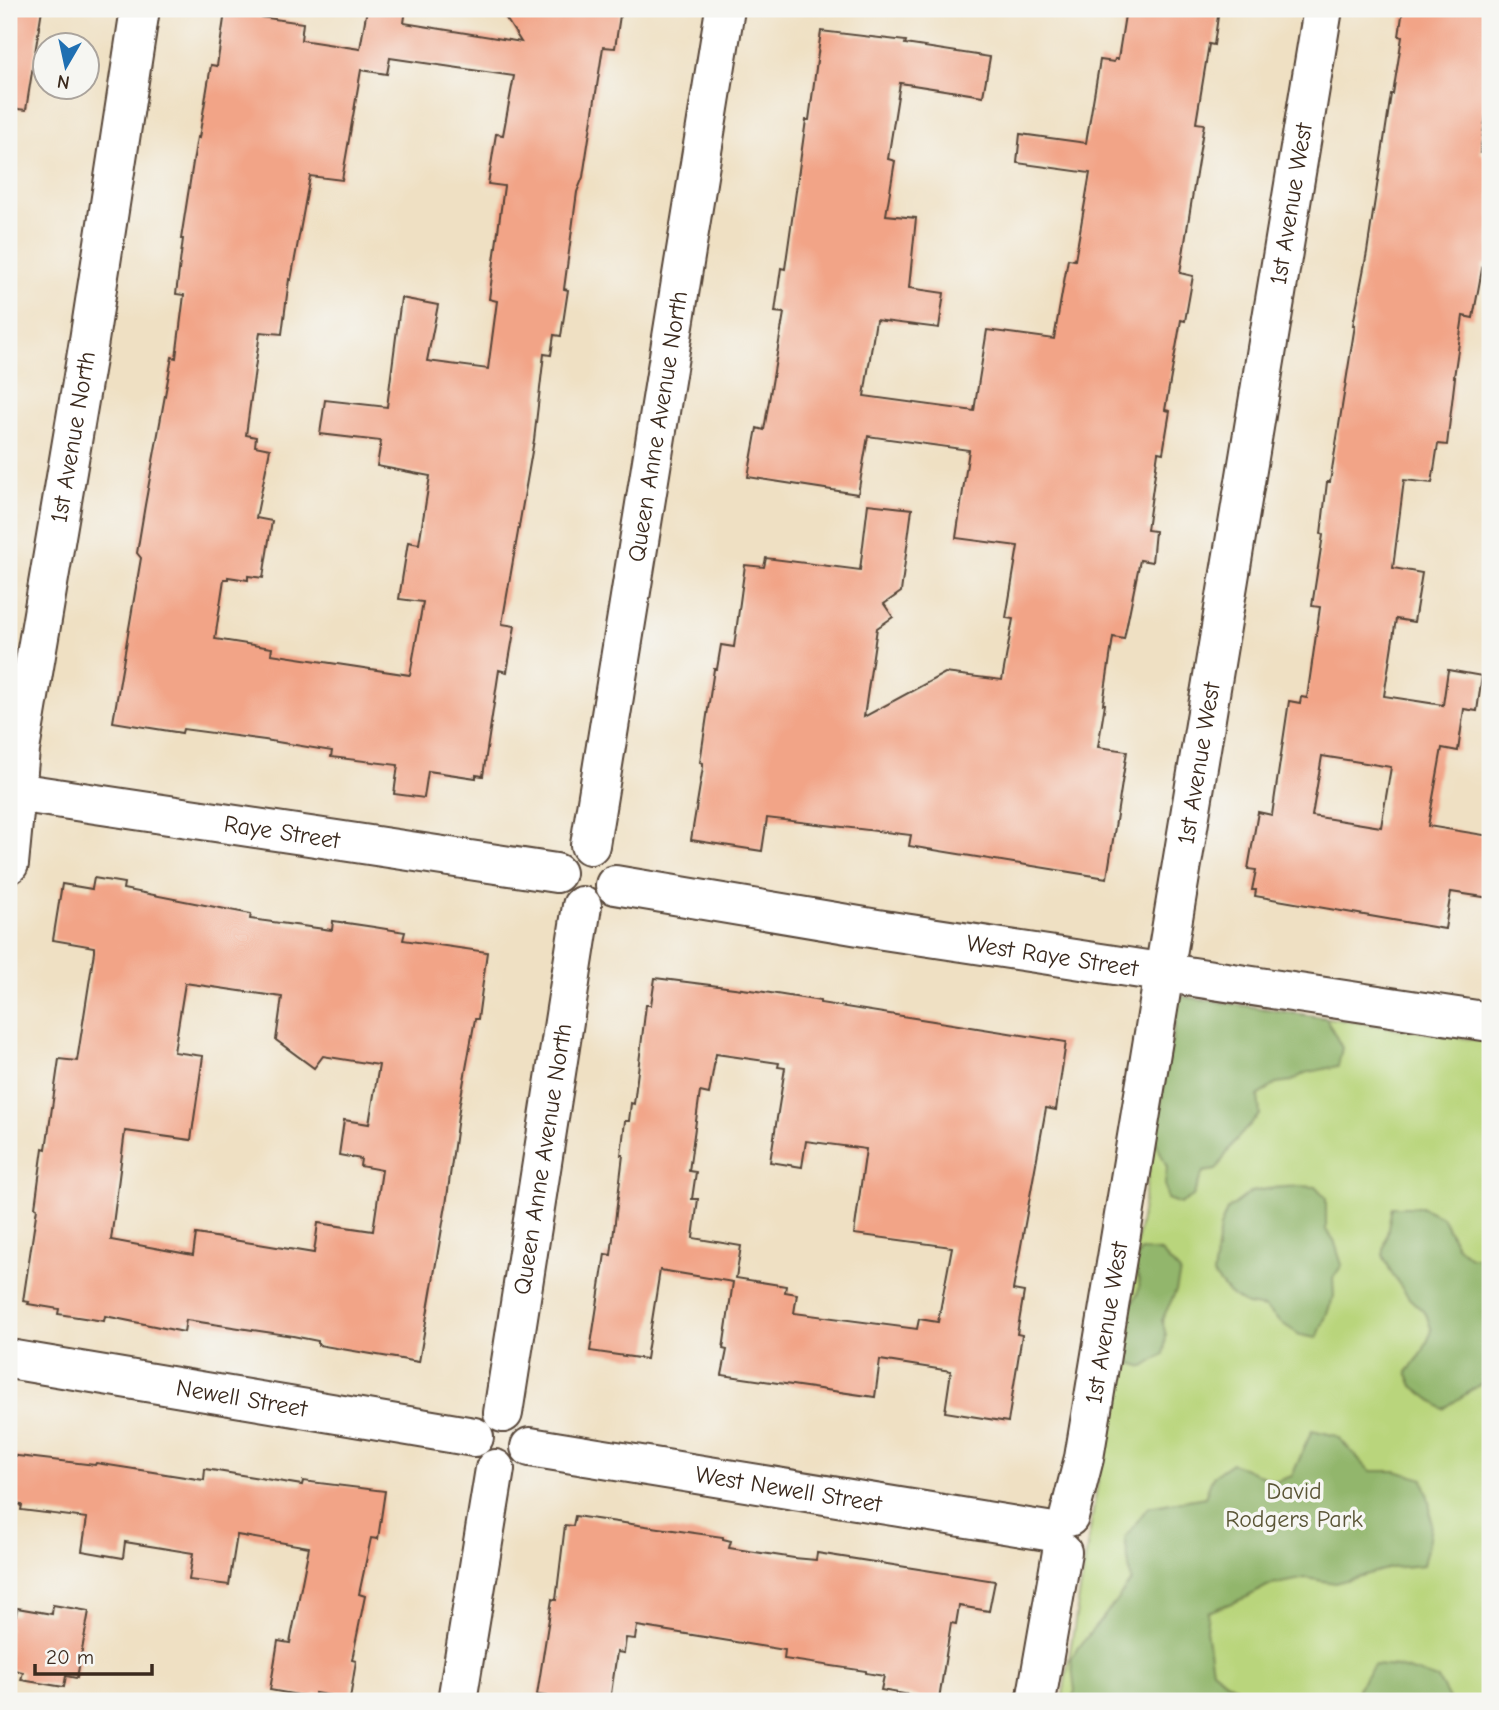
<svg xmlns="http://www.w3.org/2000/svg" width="1499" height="1710" viewBox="0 0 1499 1710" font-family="'Comic Neue',sans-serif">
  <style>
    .green { fill: #b9d57c; stroke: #7a804d; stroke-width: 2 }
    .forest { fill: #92b66c; stroke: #667045; stroke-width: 2 }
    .building { fill: #f2a487; fill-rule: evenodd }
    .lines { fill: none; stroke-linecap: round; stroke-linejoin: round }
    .minor-casing { stroke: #564537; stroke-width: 42 }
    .minor { stroke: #fff; stroke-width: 38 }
    .labels { text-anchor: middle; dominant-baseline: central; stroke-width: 7; stroke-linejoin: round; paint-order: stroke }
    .street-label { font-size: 24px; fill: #3b2a1e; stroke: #f6f6f2 }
    .park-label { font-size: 24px; fill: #5a5536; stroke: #f6f6f2 }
  </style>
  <rect width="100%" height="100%" fill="#f6f6f2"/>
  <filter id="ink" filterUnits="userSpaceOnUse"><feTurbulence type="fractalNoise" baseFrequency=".0143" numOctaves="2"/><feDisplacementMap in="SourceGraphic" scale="14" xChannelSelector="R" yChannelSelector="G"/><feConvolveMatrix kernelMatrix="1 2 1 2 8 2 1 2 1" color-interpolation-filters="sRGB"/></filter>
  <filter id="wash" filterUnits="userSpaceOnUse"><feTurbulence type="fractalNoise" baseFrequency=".00686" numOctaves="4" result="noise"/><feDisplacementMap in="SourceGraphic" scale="28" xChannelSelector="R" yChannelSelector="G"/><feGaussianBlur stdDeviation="1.57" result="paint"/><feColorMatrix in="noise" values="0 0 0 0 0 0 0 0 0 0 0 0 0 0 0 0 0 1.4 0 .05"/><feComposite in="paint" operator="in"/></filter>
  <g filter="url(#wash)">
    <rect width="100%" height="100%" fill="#efe0c3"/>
    <path class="green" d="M1180 996 1490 1042V1701H1062L1156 1127Z"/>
    <path class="forest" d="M1180 996 1326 1018 1342 1048 1338 1066 1305 1073 1292 1081 1277 1083 1258 1096 1260 1114 1234 1142 1216 1170 1203 1172 1193 1196 1180 1204 1167 1199 1165 1183 1167 1167 1154 1138Z
      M1299 1186 1316 1187 1326 1198V1230L1334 1240 1342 1265 1333 1278 1334 1296 1317 1338 1300 1335 1280 1322 1265 1308 1247 1305 1229 1294 1213 1275 1220 1227 1227 1210 1251 1192 1272 1188Z
      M1392 1207H1421L1442 1217 1456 1245 1470 1257H1490V1378L1443 1409 1413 1386 1407 1372 1421 1355 1432 1331 1426 1314 1409 1298 1392 1274 1383 1255Z
      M1141 1250 1161 1252 1180 1272 1176 1291 1162 1320 1166 1335 1164 1354 1144 1367 1123 1361C1117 1347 1121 1325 1126 1311 1129 1305 1136 1299 1138 1292 1144 1276 1128 1273 1141 1250Z
      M1312 1430 1337 1436 1370 1471H1396L1423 1479C1435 1514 1432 1531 1423 1565L1390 1568 1335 1583 1306 1578 1267 1586 1247 1597 1208 1612 1206 1630 1212 1670C1231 1685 1248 1699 1273 1701H1071L1075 1691 1071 1658C1090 1631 1113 1608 1131 1581L1125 1538 1148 1507 1205 1497 1213 1476 1232 1463 1275 1482 1292 1476Z
      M1374 1665 1398 1667 1438 1679 1450 1701H1359L1358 1687Z"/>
    <g id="blocks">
      <path class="building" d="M9 9H42L26 110 9 108Z
        M367 9H406L404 23 521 42 500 9H621L615 48 603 47 583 177 577 192 564 289 568 290 561 336 554 335 551 355 544 354 534 440 502 624 515 626 507 672 499 670 483 776 476 775V778L428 771 424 798 394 794 398 765 331 757 332 751 265 740 183 729 182 733 113 722 141 558 137 553 145 505 172 357 176 358 184 295 176 294 183 239H181L197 137 199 138 211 65 217 66 225 12 303 23 301 40 360 49ZM390 58 514 76 503 135 496 134 488 184 504 186 489 299 497 301 488 369 427 361 438 305 401 298 387 407 325 400 320 434 381 441 377 466 430 476 419 544 408 542 399 599 423 602 410 675 271 654 272 648 215 639 224 579H228V577L248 580V576L263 578 272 521 256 518 270 449 255 446 256 437 246 435 260 332 282 334 289 279 291 280 310 176 342 180 361 70 387 74Z
        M1126 9H1219L1214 45 1209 44 1196 123 1204 124 1180 273 1193 276 1185 321 1181 320 1165 410 1170 411 1163 453 1158 452 1147 530 1155 531 1152 562 1140 560 1124 639 1113 637 1103 704H1105L1098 747 1127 751 1107 878 909 846 911 835 767 818 762 851 691 840 703 767V763L700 762 714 669H717L721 645 734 647 745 565 764 567 766 558 860 570 868 504 912 509 901 592 884 604 893 617 877 628 864 717 945 673 1002 680 1013 619 1006 618 1018 546 956 538 969 450 868 436 858 494 748 477 757 428 764 430 784 313 775 312 781 268 785 269 806 120H809L821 31 906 41 905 44 990 57 983 96 900 83 888 159 895 161 886 215 916 218 909 288 944 293 939 328 876 320 864 396 974 411 987 330 1054 339 1068 259 1075 260 1090 173 1017 163 1020 134 1086 143 1100 60 1114 62 1115 59H1118Z
        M1403 9H1490V90L1480 153 1484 154 1483 158H1490V265L1483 264 1473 318 1463 316 1454 377H1455L1447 445 1438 444 1432 483 1404 480 1393 568 1422 573 1414 622 1396 619 1384 696 1443 705 1448 670 1482 676 1477 711 1464 709 1458 751 1442 748 1428 826 1490 836V898L1451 892 1445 929 1255 896 1256 890H1252L1256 870 1248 869 1258 812 1272 815 1289 701 1300 703 1301 697 1307 698 1320 607 1312 606 1323 535 1321 534 1327 482H1330L1355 325H1353L1367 252 1391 94H1393L1402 37 1399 36ZM1322 756 1391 767 1381 827 1312 816Z
        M94 878 124 883 123 889 251 914 250 919 332 930 333 921 374 927 405 932 403 940 487 952 478 1019H475L460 1102 446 1205 419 1362 318 1345V1341L293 1336 186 1320 184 1332 105 1316 104 1321 58 1314 59 1309 28 1304 29 1302 23 1301 37 1208 35 1207 43 1148 46 1149 59 1059 77 1061 94 952V947L53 940 62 884 92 889ZM185 983 282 997 276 1040 314 1068 323 1056 379 1065 369 1124 344 1120 339 1155 361 1159 360 1166 382 1170 373 1231 318 1223 314 1253 196 1234 193 1255 111 1240 125 1131 191 1140 203 1056 174 1052Z
        M655 978 758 991 820 1001V1003L1066 1042 1056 1110 1046 1108 1013 1290 1024 1292 1017 1334 1022 1335 1008 1422 945 1412 951 1371 880 1360 875 1397 722 1375 727 1350 723 1349 733 1282 660 1270 646 1359 590 1351 605 1254 611 1255 623 1155H621L625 1121H629L631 1103 634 1104 646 1005H651ZM716 1054 779 1063 778 1067 785 1068 770 1162 802 1167 806 1141 866 1149 854 1234 952 1247 938 1322 919 1319 917 1329 794 1313 797 1294 785 1292 786 1286 736 1278 741 1246 693 1238 698 1199H692L696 1172 689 1171 700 1092 709 1094Z
        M9 1455 95 1465 96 1463 204 1480 205 1469 302 1485 303 1481 385 1491 378 1539 371 1538 359 1594 365 1596 352 1660 356 1661 350 1699 315 1693V1698L270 1690 278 1641 290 1643 309 1547 237 1535 229 1585 189 1580 193 1553 125 1542 123 1558 82 1551 87 1518 21 1510 22 1505 9 1503Z
        M575 1516 723 1537V1539L731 1541 729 1548 794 1558 816 1560 817 1553 995 1581 989 1611 959 1606 956 1624 951 1623 939 1700 881 1690 884 1676 866 1673V1671L784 1659 785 1650 637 1626 635 1639 626 1638 624 1653 617 1652 610 1701H545L546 1696 537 1695 552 1599 556 1600 565 1525 573 1526Z
        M53 1605 89 1611 77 1678 66 1676 64 1687 21 1680 23 1672 9 1669V1614L16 1615 17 1608 52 1614Z"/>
    </g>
  </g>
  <g filter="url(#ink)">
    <use href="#blocks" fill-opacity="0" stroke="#564537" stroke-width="2"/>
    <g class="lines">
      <g class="minor-casing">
        <g id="minor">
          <path id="s1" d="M9 791 556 873"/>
          <path id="s2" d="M590 845 725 9"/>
          <path id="s3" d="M9 864 20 750 88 347 140 9"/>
          <path id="s4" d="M615 885 877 929 1490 1022"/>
          <path id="s5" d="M9 1359 474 1437"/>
          <path id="s6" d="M503 1413 582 906"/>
          <path id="s7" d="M530 1447 1047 1531"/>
          <path id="s8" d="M1069 1517 1084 1458 1323 9"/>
          <path d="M457 1701 495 1469"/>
          <path d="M1036 1701 1062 1552"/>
        </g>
      </g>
      <use href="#minor" class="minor"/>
    </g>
  </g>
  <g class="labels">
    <g class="street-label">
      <text stroke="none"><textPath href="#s8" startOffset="1332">1st Avenue West</textPath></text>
      <text stroke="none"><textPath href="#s2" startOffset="424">Queen Anne Avenue North</textPath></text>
      <text stroke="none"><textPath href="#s3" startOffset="432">1st Avenue North</textPath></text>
      <text stroke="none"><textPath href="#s8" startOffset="765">1st Avenue West</textPath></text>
      <text stroke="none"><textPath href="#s1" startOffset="276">Raye Street</textPath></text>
      <text stroke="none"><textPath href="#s4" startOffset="443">West Raye Street</textPath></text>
      <text stroke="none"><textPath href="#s6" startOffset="257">Queen Anne Avenue North</textPath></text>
      <text stroke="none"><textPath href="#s8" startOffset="198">1st Avenue West</textPath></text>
      <text stroke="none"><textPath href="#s5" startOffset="236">Newell Street</textPath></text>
      <text stroke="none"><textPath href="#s7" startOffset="262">West Newell Street</textPath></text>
    </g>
    <g class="park-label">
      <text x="1294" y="1491">David<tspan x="1294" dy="28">Rodgers Park</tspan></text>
    </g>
  </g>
  <rect width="1499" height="1710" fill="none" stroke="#f6f6f2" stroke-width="35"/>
  <g transform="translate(66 66) rotate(189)"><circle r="33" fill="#f6f6f2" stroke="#aba49d" stroke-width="2"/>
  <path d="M0-5L12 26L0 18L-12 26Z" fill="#1f6fb2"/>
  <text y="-10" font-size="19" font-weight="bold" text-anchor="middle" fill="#3b2a1e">N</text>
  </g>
  <path d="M35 1664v10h117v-10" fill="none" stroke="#3b2a1e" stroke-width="3.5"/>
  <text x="46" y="1664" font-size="21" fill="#3b2a1e" stroke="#f6f6f2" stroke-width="5" paint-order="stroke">20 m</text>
</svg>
